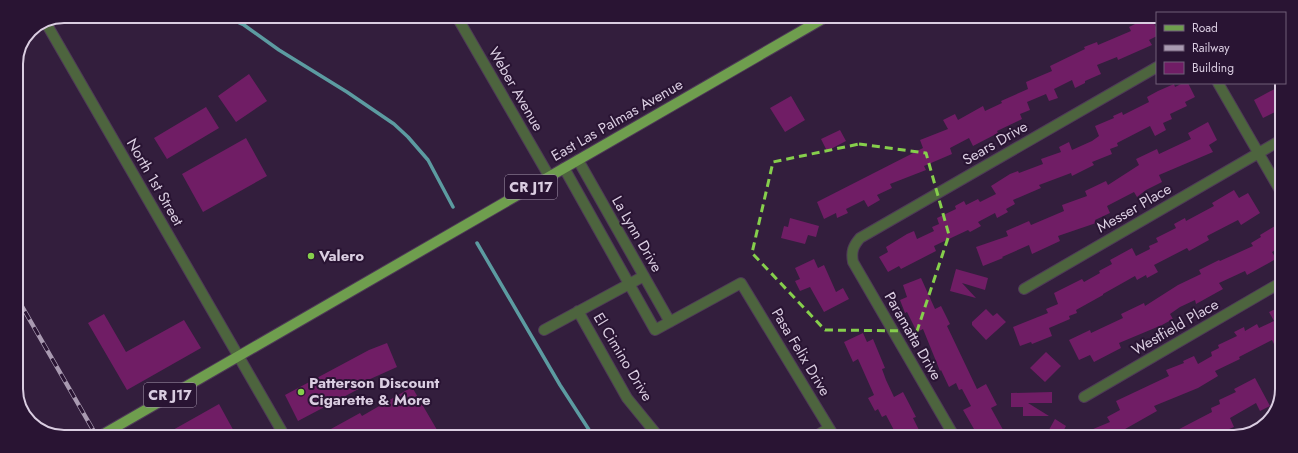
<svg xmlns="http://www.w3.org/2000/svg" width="1298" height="453" viewBox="0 0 1298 453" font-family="Jost,sans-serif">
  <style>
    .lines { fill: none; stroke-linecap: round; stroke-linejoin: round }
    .stream { stroke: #5c9ba1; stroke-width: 3.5 }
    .building { fill: #701d65 }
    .minor-casing { stroke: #4e3a57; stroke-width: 12 }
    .major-casing { stroke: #4e3a57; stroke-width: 12 }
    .minor { stroke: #4d643e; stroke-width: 10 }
    .major { stroke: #6f9e4e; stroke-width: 10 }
    .rail-casing { stroke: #a99ab1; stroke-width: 4.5 }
    .rail { stroke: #291433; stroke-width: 3; stroke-dasharray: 9; stroke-linecap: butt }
    .marked { fill: none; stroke: #86cf4c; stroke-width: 3; stroke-dasharray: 8 5; stroke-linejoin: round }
    .poi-dot { fill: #86cf4c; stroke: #291433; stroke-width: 1.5 }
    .labels { text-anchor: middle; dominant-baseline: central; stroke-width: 4; stroke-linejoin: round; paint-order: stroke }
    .shield { fill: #291433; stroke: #a596ad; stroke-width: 1 }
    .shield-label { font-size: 14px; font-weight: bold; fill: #dacde1 }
    .street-label { font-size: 15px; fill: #dacde1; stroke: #291433 }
    .poi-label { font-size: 15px; font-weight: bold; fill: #dacde1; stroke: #291433; text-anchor: start }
    .rim { fill: none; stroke: #dacde1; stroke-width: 2 }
  </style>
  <rect width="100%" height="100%" fill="#331e3d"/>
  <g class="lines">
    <path class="stream" d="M224 16 244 25 279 50 347 92 394 124 408 137 428 160 453 207
      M477 243 560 385 593 436"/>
  </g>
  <path class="building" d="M1147 18H1151L1157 29V36L1149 40 1152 45 1118 60 1117 57 1097 65 1101 74 1085 81V83L1075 88 1072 80 1054 89 1058 98 1049 101 1046 94 1027 102 1030 110 1020 114 1022 119 997 131 998 133 973 146 969 138 950 148 952 154 924 166 926 170 890 184 892 188 877 195 880 200 868 207 864 200 846 209 848 213 837 218 836 213 824 219 817 202 923 148 920 140 948 129 943 120 955 114 958 120 983 106 985 111 1002 103 1001 101 1028 89 1026 82 1052 71 1050 66 1085 49 1084 47 1097 42 1098 45 1131 31 1129 27Z
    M249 74 267 101 236 122 218 96Z
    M1183 83H1188L1195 97 1185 102 1187 106 1170 114 1172 119 1163 123 1166 130 1155 136 1150 126 1117 143 1118 146 1110 149 1112 154 1092 162 1094 165 1072 176 1071 173 1039 185 1041 188 1013 200 1015 204 1006 209 1008 212 997 218 995 213 978 222 981 226 970 232 968 230 934 246 936 251 901 269 899 266 888 272 879 257 888 252 886 247 907 234 914 231 917 239 934 231 932 227 939 224 937 218 956 209 955 206 964 201 966 205 978 199 980 202 996 194 991 186 1010 174 1018 171 1019 173 1043 164 1041 159 1061 152 1059 147 1069 142 1072 150 1092 141 1099 136 1095 126 1114 118 1113 116 1122 112 1123 115 1149 102 1147 97 1158 91 1174 84 1175 87Z
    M1282 85V111L1281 124 1275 112 1263 118 1254 100Z
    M791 96 805 120 785 132 770 108Z
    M206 107 219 128 167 159 154 138Z
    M1208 122 1217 140 1209 145 1213 152 1159 175 1162 182 1146 190 1137 197 1134 192 1107 206 1110 213 1095 220 1096 223 1058 236 1060 241 1032 254 1029 245 1002 257 1003 258 983 266 976 247 1008 236 1006 231 1029 221 1031 225 1064 211 1062 205 1087 196 1085 191 1106 181 1108 185 1139 165 1136 159 1157 149 1159 154 1191 139 1188 133Z
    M840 130 846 141 827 151 821 139Z
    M246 138 267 176 203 212 182 174Z
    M1234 190 1239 198 1248 193 1260 213 1241 225 1238 220 1207 236 1209 240 1189 251 1187 248 1154 265 1158 272 1147 278 1146 275 1137 280 1135 276 1103 294V295L1076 310 1077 313 1069 316 1070 319 1049 328 1052 336 1032 344 1031 342 1020 346 1013 327 1048 313 1046 309 1058 304 1054 293 1082 279 1084 282 1100 273 1099 271 1112 264 1110 260 1132 248 1136 256 1150 249 1149 246 1158 242 1156 238 1176 228 1174 224 1185 218 1186 221 1214 206 1212 203Z
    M790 218 819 226 816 237 808 235 805 244 781 238 784 226 788 227Z
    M1275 226 1281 237V247L1272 252 1276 259 1247 275 1245 271 1219 283 1223 289 1196 304 1195 300 1180 307 1170 314 1173 319 1162 325 1119 343 1121 348 1094 362 1090 355 1079 360 1069 340 1090 330 1091 333 1123 318 1121 314 1144 303 1145 306 1178 285 1201 274 1199 270 1219 260 1220 261 1253 246 1251 243 1261 237 1260 235Z
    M814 259 818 268 824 265 836 292 843 288 849 299 824 312 810 287 800 291 795 281 800 279 795 268Z
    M956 269 988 278 985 290 962 283 976 298 950 291Z
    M921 278 935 309 941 306 950 324 947 326 977 389 986 384 997 405 991 408 1007 437 978 436 963 410 971 406 962 389 959 390 956 383 949 387 941 370 940 371 923 329 917 332 907 312 905 313 900 300 907 297 903 285Z
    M1280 307V356L1272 340 1239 357 1240 359 1215 371 1218 376 1198 388 1154 406 1157 411 1111 437H1074L1110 422 1107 417 1120 410 1116 401 1169 376 1166 370 1184 363 1183 361 1194 356 1198 364 1212 356 1211 352 1219 348 1218 345 1237 336 1234 332 1244 327 1245 331 1257 324 1259 328 1274 321 1269 312Z
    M986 309 993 316 997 313 1006 322 986 340 972 325V322Z
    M104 314 126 352 184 320 201 348 127 390 88 323Z
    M863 333 867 342 873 339 885 368 882 369 886 380 894 397 903 392 916 417 913 418 920 432 912 436H897L886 415 882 417 878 409 875 411 868 398 874 395 858 359 853 362 844 342Z
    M387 343 397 367 368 380 370 383 298 421 285 395 369 350Z
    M1046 352 1061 366 1045 382 1030 368Z
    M1255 378 1270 406 1260 411 1256 403 1230 418 1234 427 1210 437H1164L1212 412 1211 408 1220 404 1219 400 1236 392 1234 389Z
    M412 387 440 435H320L360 413 362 416Z
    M1052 392V403H1028L1049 416H1023V407H1011V393Z
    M219 404 236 435H164Z
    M1055 419 1066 426 1060 437H1045Z"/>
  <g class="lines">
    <g class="minor-casing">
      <path id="minor" d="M457 17 549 176
        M46 23 284 435
        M1218 83 1281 192
        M578 160 670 322
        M564 168 655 330 741 283 834 436
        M1024 289 1281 140
        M578 311 627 398 658 436
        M544 330 644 276
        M1084 397 1280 283
        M816 436 829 428
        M954 436 853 262C851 252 853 246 860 238L1157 67"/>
    </g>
    <g class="major-casing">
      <path id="major" d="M102 435 824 18"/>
    </g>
    <use href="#minor" class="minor"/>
    <use href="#major" class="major"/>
    <g class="rail-casing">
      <path id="rail" d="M16 296 96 435"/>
    </g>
    <use href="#rail" class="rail"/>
  </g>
  <path class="marked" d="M859 144 926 153 949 235 917 331 825 330 752 253 773 162Z"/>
  <g class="poi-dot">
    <circle cx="311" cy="256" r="4"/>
    <circle cx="301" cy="392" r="4"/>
  </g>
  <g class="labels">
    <g class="shield">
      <rect x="505" y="175" width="52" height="24" rx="3"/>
      <rect x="144" y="383" width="52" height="24" rx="3"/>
    </g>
    <g class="shield-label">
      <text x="531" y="187">CR J17</text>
      <text x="170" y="395">CR J17</text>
    </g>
    <g class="street-label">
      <text transform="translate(516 89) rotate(60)">Weber Avenue</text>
      <text transform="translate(617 120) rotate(-30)">East Las Palmas Avenue</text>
      <text transform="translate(995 143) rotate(-30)">Sears Drive</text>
      <text transform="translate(155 182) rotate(60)">North 1st Street</text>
      <text transform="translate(1134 208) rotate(-30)">Messer Place</text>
      <text transform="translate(637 234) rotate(60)">La Lynn Drive</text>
      <text transform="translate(1175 327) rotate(-30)">Westfield Place</text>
      <text transform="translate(913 336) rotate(60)">Paramatta Drive</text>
      <text transform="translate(801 352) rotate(59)">Pasa Felix Drive</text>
      <text transform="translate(623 357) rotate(59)">El Cimino Drive</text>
    </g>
    <g class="poi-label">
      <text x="319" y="256">Valero</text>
      <text x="309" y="383">Patterson Discount<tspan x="309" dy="17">Cigarette &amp; More</tspan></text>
    </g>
  </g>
  <path d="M0 0H1298V453H0ZM64 23H1234A41 41 0 0 1 1275 64V389A41 41 0 0 1 1234 430H64A41 41 0 0 1 23 389V64A41 41 0 0 1 64 23Z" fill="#291433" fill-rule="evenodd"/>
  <path class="rim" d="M64 23H1234A41 41 0 0 1 1275 64V389A41 41 0 0 1 1234 430H64A41 41 0 0 1 23 389V64A41 41 0 0 1 64 23Z"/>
  <rect x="1156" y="12" width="130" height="72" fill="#291433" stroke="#705e79"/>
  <rect x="1164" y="25" width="20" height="6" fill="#6f9e4e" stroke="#705e79"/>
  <text x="1192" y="32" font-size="12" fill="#dacde1">Road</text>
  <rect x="1164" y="45" width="20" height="6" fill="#a99ab1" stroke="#705e79"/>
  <text x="1192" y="52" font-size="12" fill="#dacde1">Railway</text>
  <rect x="1164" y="62" width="20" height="12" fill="#701d65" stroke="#705e79"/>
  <text x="1192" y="72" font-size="12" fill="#dacde1">Building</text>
</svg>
